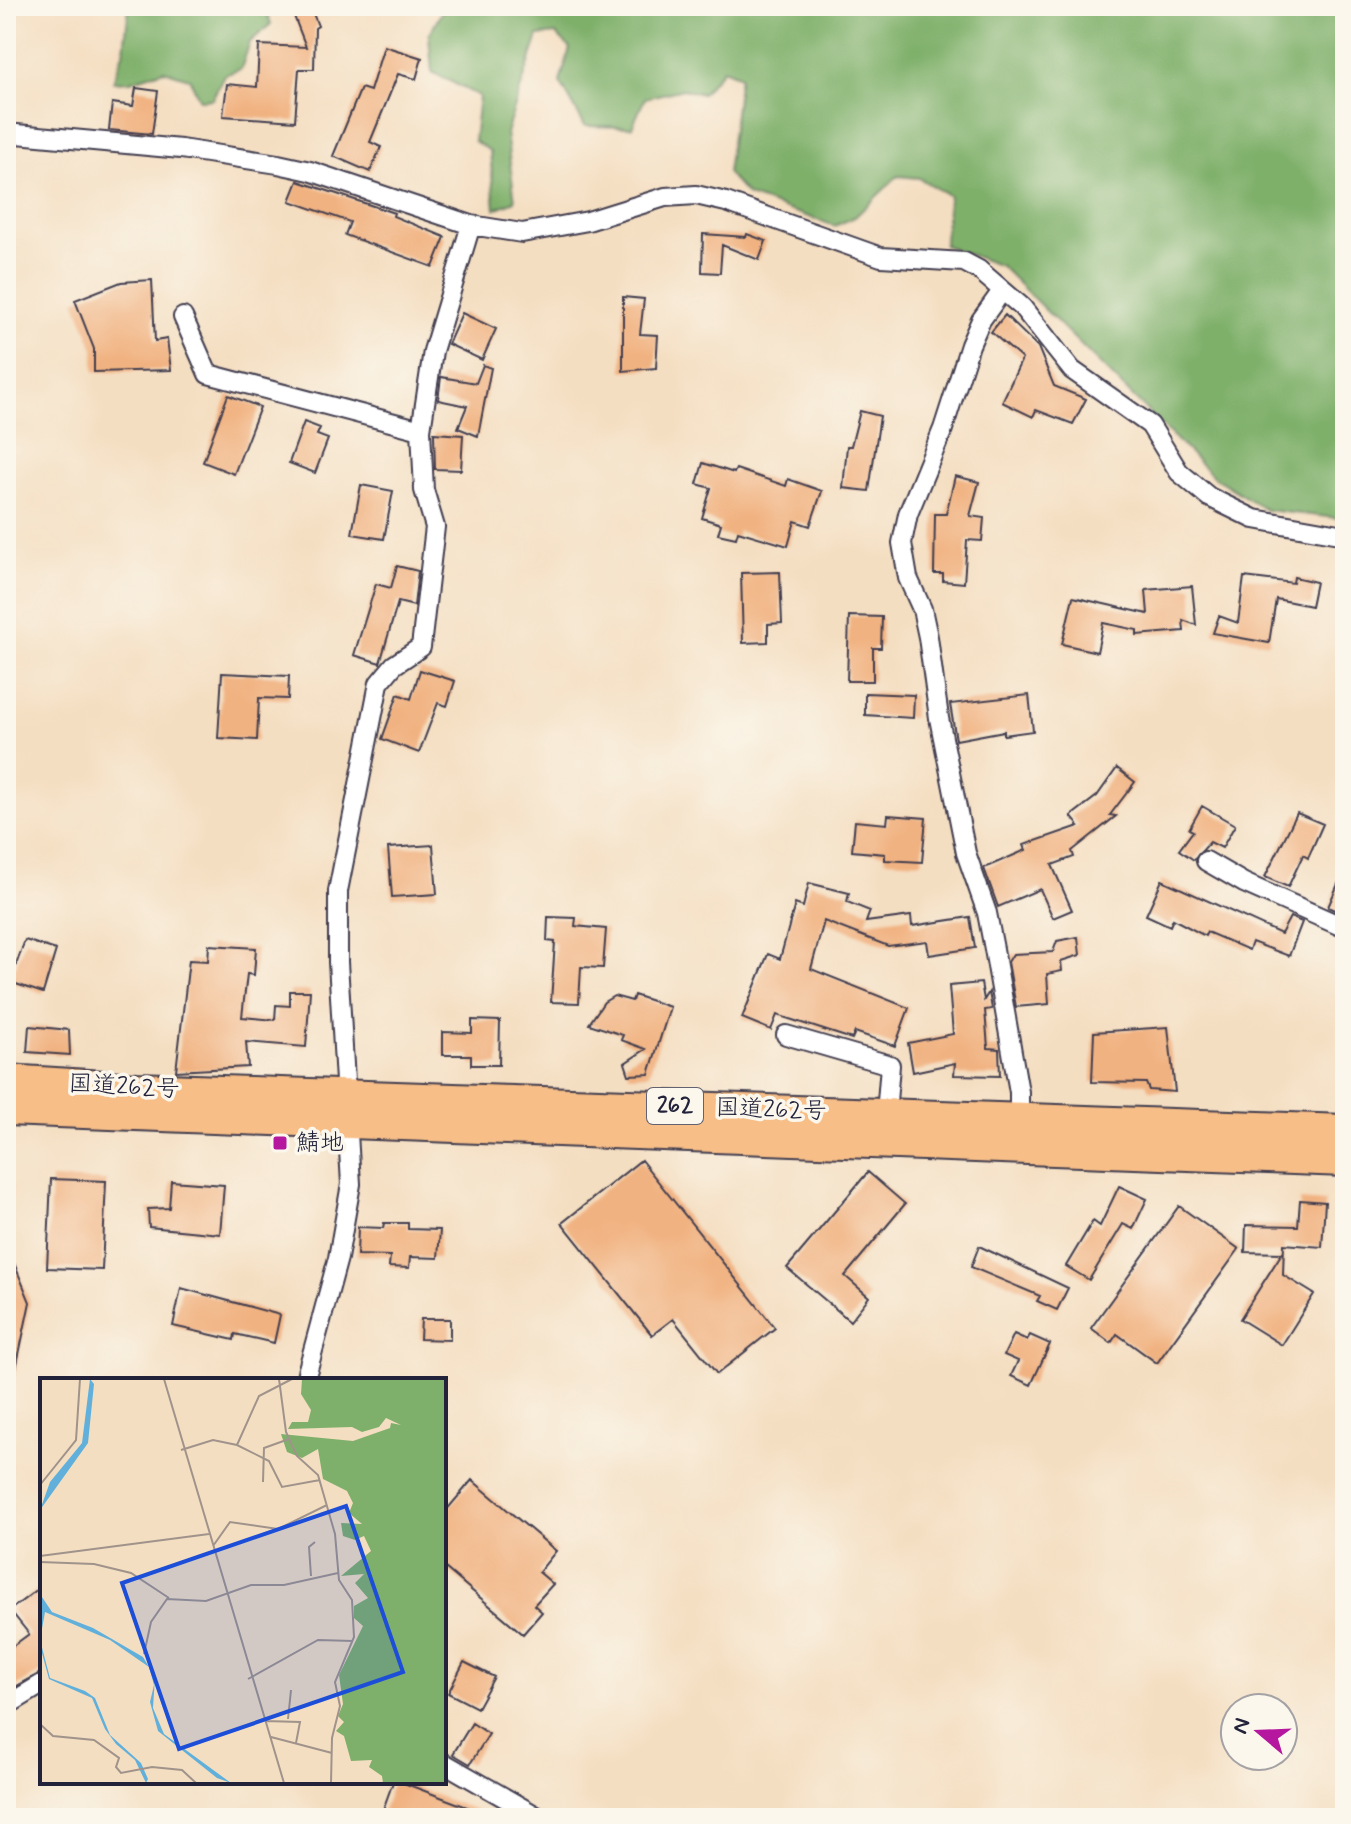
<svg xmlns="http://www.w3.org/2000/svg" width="1351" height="1824" viewBox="0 0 1351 1824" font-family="Mynerve,'Klee One',sans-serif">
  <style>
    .forest { fill: #7fb06b; stroke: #506953; stroke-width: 2 }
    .building { fill: #f1b281 }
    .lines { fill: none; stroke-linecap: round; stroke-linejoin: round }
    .minor-casing { stroke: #423e4f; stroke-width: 22 }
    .trunk-casing { stroke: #423e4f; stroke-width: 36 }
    .minor { stroke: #fff; stroke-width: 18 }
    .trunk { stroke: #f7be87; stroke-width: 32 }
    .poi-dot { fill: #b5179e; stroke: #fbf7ec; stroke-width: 3 }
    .labels { text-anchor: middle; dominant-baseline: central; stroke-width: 7; stroke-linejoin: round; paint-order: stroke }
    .shield { fill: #fbf7ec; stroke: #636270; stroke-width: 2 }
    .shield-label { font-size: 22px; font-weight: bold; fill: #22223b }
    .street-label { font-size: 24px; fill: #22223b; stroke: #fbf7ec }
    .poi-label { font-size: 24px; fill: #22223b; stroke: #fbf7ec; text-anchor: start }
    .inset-road { fill: none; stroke: #a0938b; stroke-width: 2 }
    .view { fill: #1d4ed8; fill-opacity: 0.15; stroke: #1d4ed8; stroke-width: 4 }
    .inset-edge { fill: none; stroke: #22223b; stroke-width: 4 }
  </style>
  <rect width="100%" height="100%" fill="#fbf7ec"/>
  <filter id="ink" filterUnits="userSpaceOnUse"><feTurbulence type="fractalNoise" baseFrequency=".0125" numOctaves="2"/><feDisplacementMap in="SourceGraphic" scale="16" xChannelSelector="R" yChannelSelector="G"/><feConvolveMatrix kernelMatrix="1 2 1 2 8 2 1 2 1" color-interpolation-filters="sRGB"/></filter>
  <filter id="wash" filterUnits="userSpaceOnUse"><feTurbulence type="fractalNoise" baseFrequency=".006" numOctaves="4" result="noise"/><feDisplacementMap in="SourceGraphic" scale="32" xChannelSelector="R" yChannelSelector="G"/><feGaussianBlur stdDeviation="1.8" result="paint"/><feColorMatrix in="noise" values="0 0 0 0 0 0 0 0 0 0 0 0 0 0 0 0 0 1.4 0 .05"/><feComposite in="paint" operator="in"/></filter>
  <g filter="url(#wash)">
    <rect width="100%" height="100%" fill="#f4dec1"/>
    <path class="forest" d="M265 6 271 24 250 42 241 69 224 75 212 99 200 100 189 78 164 70 131 81 113 82 124 50 129 7Z
      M445 6H1345V519L1266 510 1214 477 1001 266 944 245 949 196 919 178 898 176 855 217 835 226 748 196 727 173 740 76 723 69 702 94 683 89 645 98 632 127 585 126 560 82 570 48 556 34 538 36 506 133 515 201 495 209 490 151 474 141 479 96 432 72 429 35Z"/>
    <g id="blocks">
      <path class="building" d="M310 6 318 26 315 28 314 69H299L295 121 223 116 227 84 257 87 259 45 306 47 292 11Z
        M384 46 422 58 416 79 398 74 370 142 381 147 370 172 333 156 361 88 370 91Z
        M136 88 158 91 152 134 109 130 112 103 133 106Z
        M298 181 394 213 393 216 445 237 433 267 345 235 350 222 290 201Z
        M703 234 746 237 747 234 766 241 759 260 722 245 720 273 702 272Z
        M152 280 155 341 167 339 171 370 94 372V349L75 300 121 282Z
        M623 297 644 299 640 334 658 335 656 368 623 371Z
        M462 313 496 329 482 360 448 344Z
        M1005 315 1038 347 1054 386 1086 399 1073 424 1036 410 1033 417 1002 402 1022 359 991 332Z
        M483 365 491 368 478 436 458 428 467 406 438 400 441 377 476 383Z
        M228 395 260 407 234 474 203 462Z
        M860 411 880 416 869 491 843 488 847 446H851Z
        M304 422 320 428 317 435 328 439 315 473 289 463Z
        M434 433 463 435 461 470 435 469Z
        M703 463 734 473 736 469 786 486 788 479 822 491 810 526 795 521 788 546 738 531 736 538 718 534 721 524 702 518 711 488 697 484Z
        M955 476 979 482 970 516 984 518 982 541 967 540 964 583 943 581V574H934L935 514H946Z
        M361 485 393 491 384 539 352 534Z
        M397 566 418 571 414 606 398 602 380 663 354 655 376 584 391 588Z
        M780 572 782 623 768 624V642L743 643 741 573Z
        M1244 577 1293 583 1294 577 1316 582 1311 606 1276 599 1269 643 1213 633 1219 616 1238 623Z
        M1192 586 1196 625 1183 620 1184 631 1137 635V630L1103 623 1097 652 1062 644 1073 597 1148 614 1146 590Z
        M849 616 882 617 881 648H873V681H847Z
        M420 670 455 681 447 706 438 703 419 753 382 739 398 694 411 699Z
        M222 673 289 676 288 699 259 698 257 740 218 738Z
        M865 693 914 695 913 718 865 715Z
        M1029 695 1033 731 1004 735V731L956 740 950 704Z
        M1117 768 1135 782 1110 815 1116 816 1072 851 1074 857 1052 865 1072 910 1053 918 1040 889 998 907 984 868 1026 850 1024 845 1079 826 1071 816 1097 796Z
        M1202 806 1235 825 1222 848 1210 842 1194 860 1179 850 1193 831 1189 829Z
        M1297 813 1323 824 1308 858 1303 855 1288 887 1265 877Z
        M888 815 926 818 922 862 885 860V854L852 851 855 821 887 824Z
        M433 845 437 894 392 897 388 848Z
        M1345 868V915L1328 907Z
        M1162 880 1281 934 1290 917 1302 922 1289 956 1252 942 1249 950 1207 932 1205 936 1173 919 1170 926 1146 915Z
        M809 883 849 893 847 902 870 911 866 922 911 916 912 926 970 917 975 948 929 955 927 941 888 946 824 921 811 969 909 1008 895 1046 855 1032 852 1039 777 1015 771 1030 742 1018 768 954 780 959 795 904 803 907Z
        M548 917 576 918 575 926 606 929 603 968 581 967 579 1003 551 1002 555 942 547 941Z
        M1078 937 1080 955 1061 961 1062 971 1047 974 1049 1004 1016 1007 1008 962 1013 954 1053 952 1057 941Z
        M25 940 56 950 43 993 10 982Z
        M209 945 256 948 254 975 247 974 242 1017 275 1020 276 1005 290 1006V991H310L306 1047 246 1042 248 1067 176 1071 189 960 208 961Z
        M981 983 984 1000 989 992 992 1009 985 1010 988 1048 999 1049 1000 1076 954 1075 955 1063 913 1072 908 1043 953 1034 949 986Z
        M634 995 670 1007 649 1074 629 1075 625 1063 646 1049 621 1040 623 1035 589 1024 604 1002 614 996 632 1001Z
        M472 1020 500 1021 499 1065H471V1055H443V1032L472 1033Z
        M29 1026 69 1030 70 1055 27 1052Z
        M1168 1027 1175 1092 1149 1090 1146 1083 1092 1082 1094 1032Z
        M641 1160 775 1328 717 1374 673 1319 652 1335 562 1223Z
        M868 1172 905 1204 845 1276 869 1297 850 1321 787 1268Z
        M51 1179 106 1181 102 1270 47 1268Z
        M171 1181 224 1185 220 1234 149 1227 148 1209 169 1208Z
        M1119 1186 1147 1199 1133 1229 1123 1224 1089 1280 1066 1266 1093 1221 1100 1226Z
        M1300 1200 1325 1202 1322 1247 1284 1244 1283 1275 1314 1294 1282 1345 1240 1319 1282 1253 1245 1252 1246 1225 1298 1226Z
        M1179 1206 1239 1249 1157 1363 1117 1334 1111 1343 1091 1328Z
        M384 1223H408V1229L440 1230 438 1258 410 1257 409 1268 389 1267 390 1256 357 1255 358 1227 383 1228Z
        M7 1246 30 1302 14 1378H6Z
        M979 1246 1068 1288 1057 1310 1037 1301 1040 1296 971 1267Z
        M181 1288 280 1315 274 1343 235 1334 234 1340 173 1326Z
        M421 1319H450V1340L420 1339Z
        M1014 1334 1027 1340 1030 1335 1050 1344 1031 1385 1011 1376 1018 1361 1004 1355Z
        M472 1480 556 1551 539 1572 553 1584 534 1605 542 1612 523 1634 444 1567V1513Z
        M42 1586V1672L6 1692V1651L29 1634 10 1610Z
        M464 1662 494 1677 477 1708 448 1693Z
        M472 1723 489 1734 470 1764 453 1754Z
        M393 1782H401L496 1818H380Z"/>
    </g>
  </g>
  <g filter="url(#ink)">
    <use href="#blocks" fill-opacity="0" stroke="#423e4f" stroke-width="2"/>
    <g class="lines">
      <g class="minor-casing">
        <path id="minor" d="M6 133 181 149 278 164 310 171 471 225 522 233 588 221 665 197 696 195 726 202 881 257 964 262 979 270 1022 307 1072 370 1150 425 1179 472 1209 497 1254 519 1345 535
          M1002 291 981 320 970 345 943 429 908 514 902 543 908 578 922 609 928 637 939 718 966 853 987 913 994 949 1019 1092V1125
          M183 317 208 374 421 430
          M1206 861 1244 883 1345 928
          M786 1035 890 1065 886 1114
          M305 1380 338 1258 351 1184 338 962V891L379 683 394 665 421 647 435 527 424 490 421 430 433 351 471 225
          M6 1706 42 1684
          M444 1763 540 1818"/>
      </g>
      <g class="trunk-casing">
        <path id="trunk" d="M6 1081 137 1089 1345 1131
          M6 1109 1345 1160"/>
      </g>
      <use href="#minor" class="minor"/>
      <use href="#trunk" class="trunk"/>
    </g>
  </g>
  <rect class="poi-dot" x="272" y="1135" width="16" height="16" rx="4"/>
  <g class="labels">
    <rect class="shield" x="647" y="1088" width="56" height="36" rx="6"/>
    <g class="shield-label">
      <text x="675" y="1106">262</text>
    </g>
    <g class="street-label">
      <text transform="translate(124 1087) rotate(3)">国道262号</text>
      <text transform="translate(771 1110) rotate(2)">国道262号</text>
    </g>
    <g class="poi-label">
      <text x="296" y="1143">鯖地</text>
    </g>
  </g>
  <g transform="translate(40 1378)">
    <rect width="406" height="406" fill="#f4dec1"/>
    <path d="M262 1H406V405H343L342 398 329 389 332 382 311 383 304 358 296 353 304 344 298 338 303 326 299 297 323 248 314 240V228L328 220 315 205 324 196 301 198 331 173 324 158 315 162 303 158 301 145 322 146 309 135 313 125 307 113 283 101 278 71 262 80 247 74 241 56 313 63 350 50 351 45 361 47 346 40 339 49 322 54 312 49 248 51 252 44H268L271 32 261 16Z" fill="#7fb06b"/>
    <path d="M50 1 54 6 48 65 0 132 10 104 42 65ZM0 216 12 234 53 250 103 279 115 299 113 330 124 356 191 405 177 400 118 353 110 324 114 307 109 289 70 262 5 234 0 262 10 300 45 313 55 320 70 357 101 385 108 401 106 405 95 382 76 366 65 351 52 320 9 301 0 268Z" fill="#60b0db"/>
    <path class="inset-road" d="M124 1 244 405M239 1 246 54 257 78 278 97 295 156 299 202 312 222 314 259 295 304 300 328 292 360 291 405M197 67 219 18 252 1M141 72 173 62 197 67 229 83 242 109 280 102M223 104 224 70 249 61M0 107 36 62 40 1M173 168 190 144 238 151 287 127M0 178 169 156M0 184 54 186 91 195 129 220M271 198 269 169 275 164M104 276 111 244 127 221 166 223 211 207H244L298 195M208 301 278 262 313 263M248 341 251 312M225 343 260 344 256 365M0 346 13 358 54 362 79 380 76 389 81 395 112 389 142 392 156 405M231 359 292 375"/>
    <path class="view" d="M306 128 363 294 139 371 82 205Z"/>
    <rect width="406" height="406" class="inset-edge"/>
  </g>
  <rect width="1351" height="1824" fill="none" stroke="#fbf7ec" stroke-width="32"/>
  <g transform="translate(1259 1732) rotate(289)"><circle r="38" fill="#fbf7ec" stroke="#a4a2a5" stroke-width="2"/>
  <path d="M0-6L14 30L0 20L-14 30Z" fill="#b5179e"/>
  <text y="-12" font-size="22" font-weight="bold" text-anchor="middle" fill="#22223b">N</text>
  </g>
</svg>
